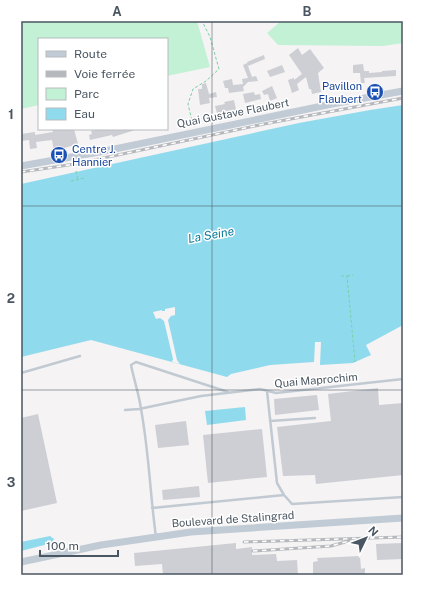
<svg xmlns="http://www.w3.org/2000/svg" width="424" height="596" viewBox="0 0 424 596" font-family="'Public Sans',sans-serif">
  <style>
    .green { fill: #c3f1d5 }
    .water { fill: #90daee }
    .pier { fill: #f5f3f3 }
    .building { fill: #cdcfd5 }
    .lines { fill: none; stroke-linecap: round; stroke-linejoin: round }
    .path { stroke: #7ad0a6; stroke-width: 1; stroke-dasharray: 3 2; stroke-linecap: butt }
    .lane { stroke: #c1cad2; stroke-width: 2.5 }
    .secondary { stroke: #c1cbd6; stroke-width: 7 }
    .rail-casing { stroke: #b5b8bd; stroke-width: 3 }
    .rail { stroke: #fff; stroke-width: 1.5; stroke-dasharray: 4.5; stroke-linecap: butt }
    .grid { fill: none; stroke: #4a5661; stroke-width: 1; stroke-opacity: 0.55 }
    .labels { text-anchor: middle; dominant-baseline: central; stroke-width: 3; stroke-linejoin: round; paint-order: stroke }
    .transit-label { font-size: 11px; fill: #164399; stroke: #fff; text-anchor: end }
    .street-label { font-size: 11px; fill: #4a5661; stroke: #fff }
    .water-label { font-size: 12px; font-style: italic; fill: #0c7c9b; stroke: #fff }
    .neatline { fill: none; stroke: #4a5661; stroke-width: 1.5 }
    .grid-label { font-size: 13px; text-anchor: middle; font-weight: bold; fill: #4a5661 }
  </style>
  <rect width="100%" height="100%" fill="#f5f3f3"/>
  <path class="green" d="M21 21H197L210 67 167 76V39H39V105L21 109Z
    M281 21H403V43L383 46 278 45 267 33Z"/>
  <path class="water" d="M403 105V325L366 345 371 355 353 363 320 365 321 342H315L314 362 270 365 231 374 227 377 91 340 21 357V184L299 123 370 110Z
    M245 407 246 420 207 425 205 411Z
    M50 536 54 539 52 543 21 551V542Z"/>
  <path class="pier" d="M175 307V315L171 316 168 320 177 360 180 364 172 362 173 359 164 321 160 318 156 319 153 312 162 310V311H165V309Z"/>
  <path class="building" d="M298 48 302 55 310 49 324 68 318 73 321 92 312 94 311 89H309L306 77 297 84 299 90 292 93 288 80 294 78V80L302 74 289 55Z
    M264 55 265 59 248 66 252 77 256 76 258 81 248 82 243 87 244 91 229 93 228 88H225L223 81 232 79 233 85 243 84 242 79 248 78 243 65 247 63 248 65 247 62Z
    M363 64 364 71H369V73L382 72V71L396 70V76L364 78 365 83H361L360 73H353V65Z
    M282 65 285 72 270 77 267 71Z
    M206 83 209 94 216 92 217 97 209 98 210 103 200 105 198 89H202V84Z
    M272 86 277 98 270 101 268 94 264 95 262 91Z
    M254 92 255 95 260 94 261 99 245 103 243 94Z
    M234 100 236 110 217 113 215 106 225 104 224 102Z
    M52 129H74L78 144 54 151 52 140 36 142 37 148 30 149 29 140 21 141V134L35 132V135L53 132Z
    M99 129H135V130L113 137 112 135 90 140 89 135 92 134 91 131Z
    M378 388 379 405 403 403V475L316 484 315 475 283 476 277 427 331 421 328 394Z
    M317 395 319 410 275 415 274 399Z
    M38 414 57 503 21 511V418Z
    M186 421 189 445 158 448 155 425Z
    M262 429 267 477 208 483 203 435Z
    M199 486 200 497 163 500 162 490Z
    M236 543V549L252 547V555L276 554 277 561 297 560 298 575H163L162 564 135 566 134 553Z
    M403 543V559L377 560 376 544Z
    M360 556 361 569 365 568V575H313V562L318 561 317 558Z"/>
  <g class="lines">
    <path class="path" d="M193 125 188 104 193 89 206 81 219 69 210 37 202 21
      M76 171 78 180
      M71 181 85 178
      M341 276H347L355 362
      M347 276 353 275"/>
    <path class="lane" d="M21 373 80 356
      M267 391 277 483 284 495 292 504 403 497
      M125 410 139 409 201 396 260 389 276 393 403 379
      M270 421 315 418
      M152 508 284 495
      M156 537C150 494 149 452 141 409 139 394 134 380 131 365L136 362 228 392"/>
    <path class="secondary" d="M21 166 105 151 332 104 403 91
      M21 562 101 545 191 532 403 518"/>
    <g class="rail-casing">
      <path id="rail" d="M21 172 75 164 264 124 403 98
        M244 542 403 537
        M253 551 331 546 349 541"/>
    </g>
    <use href="#rail" class="rail"/>
  </g>
  <path class="grid" d="M212 21V575M21 206H403M21 390H403"/>
  <defs>
    <g id="bus-disc" transform="scale(0.9)"><circle r="9.5" fill="#1a4fb4" stroke="#fff"/><path d="M-5-6H5V4H4V6H2V4H-2V6H-4V4H-5ZM-3.5-4V0h7V-4ZM-3.5 1.2v1.5H-2V1.2ZM2 1.2v1.5H3.5V1.2Z" fill="#fff"/></g>
  </defs>
  <g fill-rule="evenodd">
    <use href="#bus-disc" x="375" y="92"/>
    <use href="#bus-disc" x="59" y="155"/>
  </g>
  <g class="labels">
    <g class="transit-label">
      <text x="362" y="86">Pavillon<tspan x="362" dy="13">Flaubert</tspan></text>
      <text x="72" y="149" text-anchor="start">Centre J.<tspan x="72" dy="13">Hannier</tspan></text>
    </g>
    <g class="street-label">
      <text transform="translate(233 113) rotate(-11)">Quai Gustave Flaubert</text>
      <text transform="translate(316 380) rotate(-5)">Quai Maprochim</text>
      <text transform="translate(233 519) rotate(-4)">Boulevard de Stalingrad</text>
    </g>
    <g class="water-label">
      <text transform="translate(211 235) rotate(-10)">La Seine</text>
    </g>
  </g>
  <rect width="424" height="596" fill="none" stroke="#ffffff" stroke-width="44"/>
  <rect x="38" y="38" width="130" height="92" fill="#ffffff" stroke="#b7bbc0"/>
  <rect x="46" y="51" width="20" height="6" fill="#c1cbd6" stroke="#b7bbc0"/>
  <text x="74" y="58" font-size="12" fill="#4a5661">Route</text>
  <rect x="46" y="71" width="20" height="6" fill="#b5b8bd" stroke="#b7bbc0"/>
  <text x="74" y="78" font-size="12" fill="#4a5661">Voie ferrée</text>
  <rect x="46" y="88" width="20" height="12" fill="#c3f1d5" stroke="#b7bbc0"/>
  <text x="74" y="98" font-size="12" fill="#4a5661">Parc</text>
  <rect x="46" y="108" width="20" height="12" fill="#90daee" stroke="#b7bbc0"/>
  <text x="74" y="118" font-size="12" fill="#4a5661">Eau</text>
  <g transform="translate(366 538) rotate(47)" stroke="#ffffff" stroke-width="3" paint-order="stroke">
  <path d="M0-3L7 15L0 10L-7 15Z" fill="#4a5661"/>
  <text y="-6" font-size="11" font-weight="bold" text-anchor="middle" fill="#4a5661">N</text>
  </g>
  <path d="M40 550v6h78v-6" fill="none" stroke="#4a5661" stroke-width="2"/>
  <text x="46" y="550" font-size="12" fill="#4a5661" stroke="#ffffff" stroke-width="3" paint-order="stroke">100 m</text>
  <rect x="22" y="22" width="380" height="552" class="neatline"/>
  <g class="grid-label">
    <text x="117" y="16">A</text>
    <text x="307" y="16">B</text>
    <text x="11" y="119">1</text>
    <text x="11" y="303">2</text>
    <text x="11" y="487">3</text>
  </g>
</svg>
